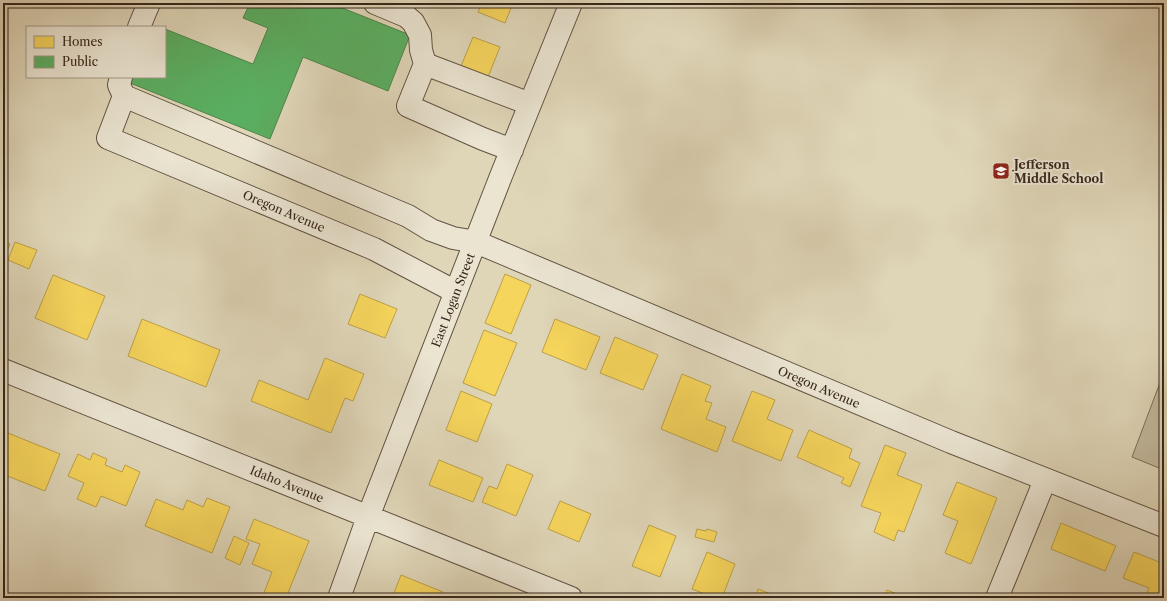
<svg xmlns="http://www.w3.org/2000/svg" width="1167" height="601" viewBox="0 0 1167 601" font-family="'Libre Caslon Text',serif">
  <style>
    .green { fill: #c2b89d; stroke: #7c6f5c }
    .homes { fill: #f6d55c; stroke: #bda048 }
    .public { fill: #5aae61; stroke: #50854c }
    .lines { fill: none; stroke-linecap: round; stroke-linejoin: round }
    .minor-casing { stroke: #615242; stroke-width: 24 }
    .minor { stroke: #eae4d1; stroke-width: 22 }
    .labels { text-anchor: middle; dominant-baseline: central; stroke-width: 4; stroke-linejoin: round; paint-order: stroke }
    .poi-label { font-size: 12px; font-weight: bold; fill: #37261a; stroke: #eae4d1; text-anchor: start }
    .street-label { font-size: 12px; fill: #37261a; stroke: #eae4d1 }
  </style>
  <rect width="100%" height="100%" fill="#dfd6b8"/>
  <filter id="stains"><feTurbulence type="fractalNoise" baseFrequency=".005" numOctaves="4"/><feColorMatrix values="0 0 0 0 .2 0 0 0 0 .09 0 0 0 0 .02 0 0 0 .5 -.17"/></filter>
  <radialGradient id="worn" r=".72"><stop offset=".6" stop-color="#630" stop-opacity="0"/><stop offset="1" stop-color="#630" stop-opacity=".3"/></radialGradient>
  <path class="green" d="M1164 372V470L1132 457Z"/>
  <path class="homes" d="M482 3H513L505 23 478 12Z
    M473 37 500 47 488 77 461 66Z
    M3 241 10 244 3 260Z
    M15 242 37 250 29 269 8 260Z
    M505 274 531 285 511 334 485 323Z
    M53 275 105 296 87 340 35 318Z
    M360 294 397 309 385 338 348 324Z
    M142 319 220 350 206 387 128 356Z
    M555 319 600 337 586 370 542 352Z
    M484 330 517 343 495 396 463 383Z
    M615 337 658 355 643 390 600 373Z
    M325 358 364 374 353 401 345 398 331 433 251 401 259 380 308 400Z
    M682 374 711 386 705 401 712 403 706 419 726 427 717 452 661 429Z
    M461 391 492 404 477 442 446 430Z
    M752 391 775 400 767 419 793 430 781 461 732 441Z
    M809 430 852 449 849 458 860 463 850 487 841 483 844 478 797 457Z
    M3 431 60 454 45 491 5 475 3 480Z
    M885 445 906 453 897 475 922 485 904 532 898 530 894 541 874 532 881 513 861 506Z
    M93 453 107 459 105 465 122 472 125 465 140 472 126 506 101 496 96 507 77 499 84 483 68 476 78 454 90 460Z
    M439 460 483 478 473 502 429 485Z
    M507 464 533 475 516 516 482 502 489 486 497 489Z
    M957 482 997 498 971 564 945 553 958 521 943 515Z
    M207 498 230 507 212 553 145 526 156 499 183 510 187 500 203 507Z
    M560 501 591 514 579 542 548 529Z
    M254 519 309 541 286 598H262L272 572 252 564 260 544 246 539Z
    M1061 523 1116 546 1105 571 1051 549Z
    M649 525 676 536 660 577 632 566Z
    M697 529 706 531 707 529 717 532 714 542 695 537Z
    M234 536 249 543 240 565 225 558Z
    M707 552 735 564 722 598H715L692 589Z
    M1134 552 1164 564V598H1145L1149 588 1123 578Z
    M401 575 443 592 441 598H392Z
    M758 589 781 598H755Z
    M887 590 907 598H884Z
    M825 593 838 598H822Z"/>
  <path class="public" d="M250 3H330L410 35 388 91 303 57 270 139 125 81 127 77H165V29L253 64 268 28 243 18Z"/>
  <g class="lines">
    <g class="minor-casing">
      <path id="minor" d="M375 3 406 16 413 22 420 35 421 50 425 64 530 104
        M139 27 149 3
        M425 64 408 106 483 139 512 150
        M121 77 119 85 124 96
        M456 292 374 249 108 138 124 96 408 216 431 230 453 238 476 242 951 442 1164 526
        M3 370 571 598
        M339 598 368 517 501 176 571 3
        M997 598 1045 480"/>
    </g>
    <use href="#minor" class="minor"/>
  </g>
  <defs>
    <g id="school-square" transform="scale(0.9)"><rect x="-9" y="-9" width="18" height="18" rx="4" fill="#8f2418" stroke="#eae4d1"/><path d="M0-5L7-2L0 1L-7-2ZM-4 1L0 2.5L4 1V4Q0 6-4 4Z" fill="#fff"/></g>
  </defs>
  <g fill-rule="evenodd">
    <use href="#school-square" x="1001" y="171"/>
  </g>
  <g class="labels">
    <g class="poi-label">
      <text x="1014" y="164">Jefferson<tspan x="1014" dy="14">Middle School</tspan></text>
    </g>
    <g class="street-label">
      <text transform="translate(284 211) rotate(23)">Oregon Avenue</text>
      <text transform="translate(453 300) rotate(-69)">East Logan Street</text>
      <text transform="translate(819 387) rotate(23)">Oregon Avenue</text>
      <text transform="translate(287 484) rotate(22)">Idaho Avenue</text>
    </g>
  </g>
  <rect width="1167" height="601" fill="none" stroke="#dfd6b8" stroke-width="16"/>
  <rect x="4" y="4" width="1159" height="593" fill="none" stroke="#37261a" stroke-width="2"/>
  <rect x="8" y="8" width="1151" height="585" fill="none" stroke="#37261a"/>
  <rect x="26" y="26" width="140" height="52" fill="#eae4d1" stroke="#a29888"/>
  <rect x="34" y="36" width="20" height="12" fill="#f6d55c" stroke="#a29888"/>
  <text x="62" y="46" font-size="12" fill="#37261a">Homes</text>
  <rect x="34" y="56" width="20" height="12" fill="#5aae61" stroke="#a29888"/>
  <text x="62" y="66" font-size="12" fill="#37261a">Public</text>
  <rect width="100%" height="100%" filter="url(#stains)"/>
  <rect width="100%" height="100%" fill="url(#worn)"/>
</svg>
